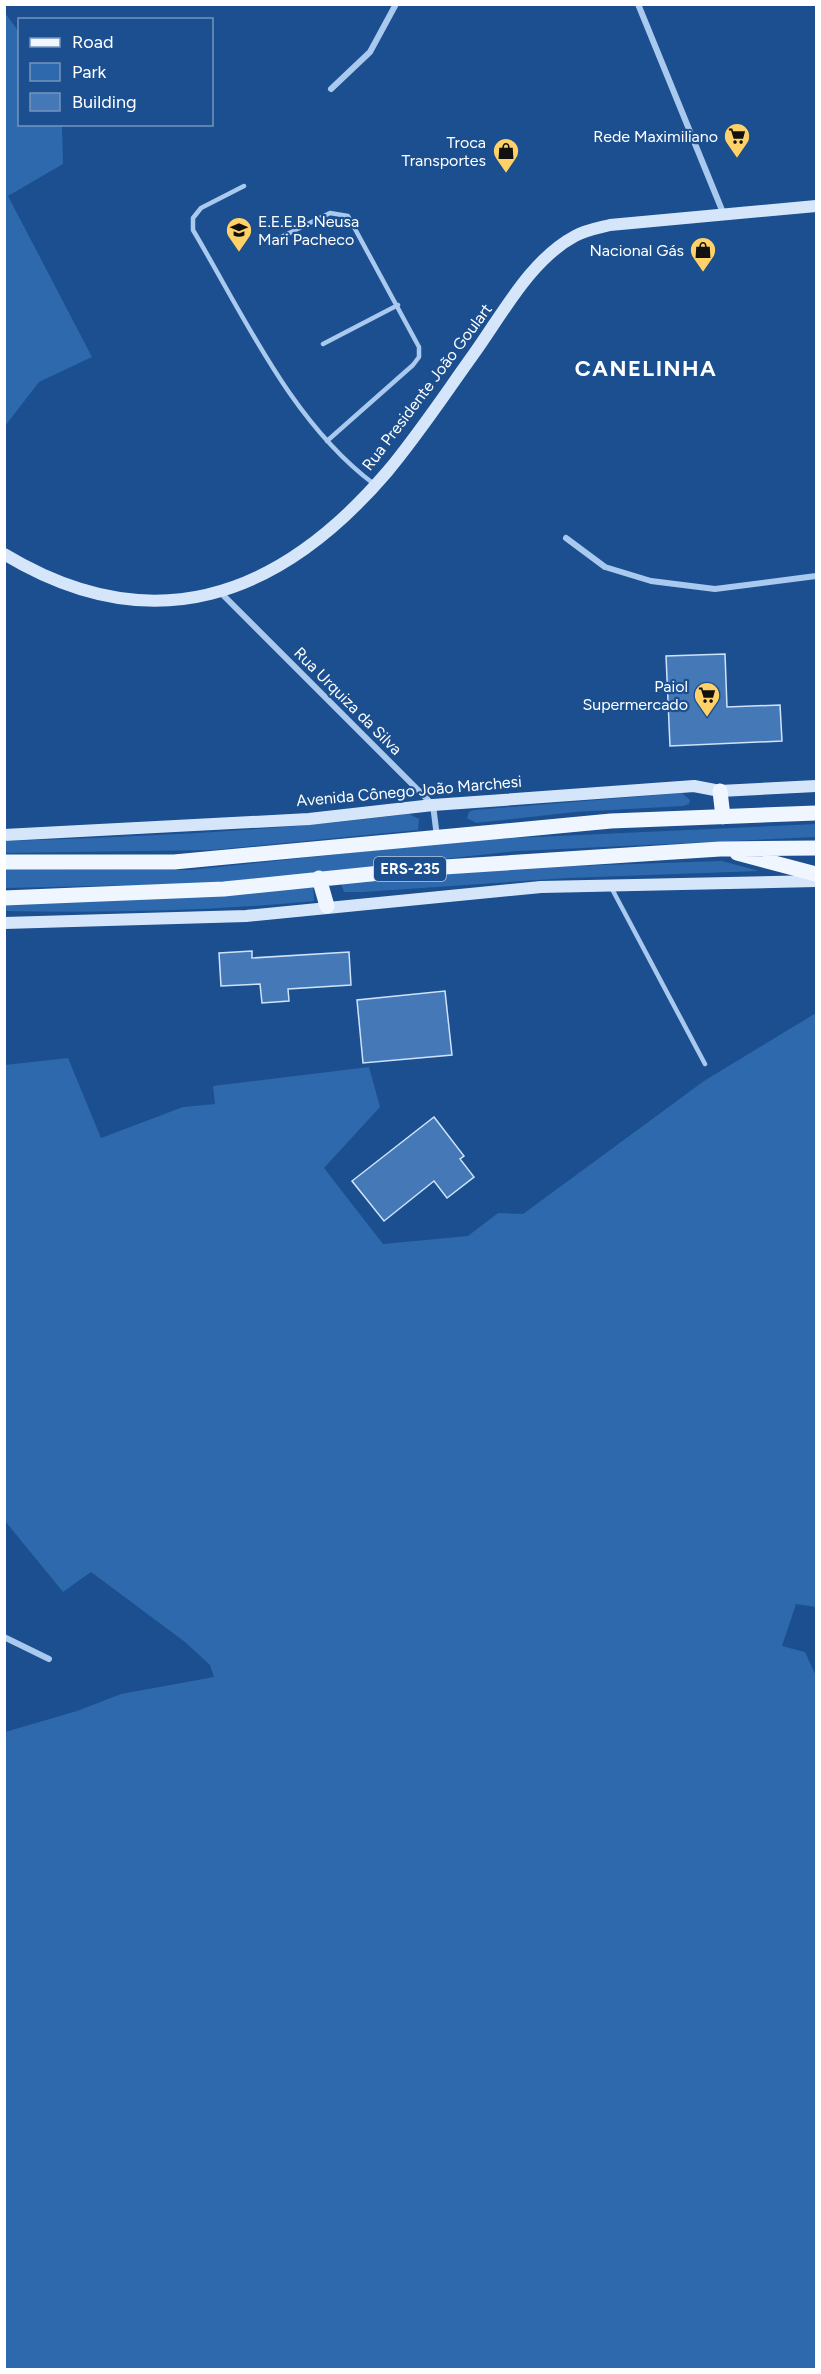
<svg xmlns="http://www.w3.org/2000/svg" width="821" height="2374" viewBox="0 0 821 2374" font-family="Figtree,sans-serif">
  <style>
    .green { fill: #2e69ad }
    .building { fill: #4478b7; stroke: #cfe3fa; stroke-width: 1.5 }
    .lines { fill: none; stroke-linecap: round; stroke-linejoin: round }
    .lane { stroke: #a9c9ee; stroke-width: 4.5 }
    .street { stroke: #a9c9ee; stroke-width: 6 }
    .secondary { stroke: #d6e6fa; stroke-width: 12 }
    .primary { stroke: #f0f6ff; stroke-width: 15 }
    .labels { text-anchor: middle; dominant-baseline: central; stroke-width: 4.5; stroke-linejoin: round; paint-order: stroke }
    .shield { fill: #1b4f8f; stroke: #bbcadd; stroke-width: 1.5 }
    .shield-label { font-size: 15px; font-weight: bold; fill: #fff }
    .poi-label { font-size: 16px; fill: #fff; stroke: #1b4f8f; text-anchor: end }
    .street-label { font-size: 16px; fill: #fff; stroke: #1b4f8f }
    .district-label { font-size: 22px; font-weight: bold; letter-spacing: 1.5px; fill: #fff; stroke: #1b4f8f }
  </style>
  <rect width="100%" height="100%" fill="#1b4f8f"/>
  <path class="green" d="M5 13 19 32 20 124 62 125 63 164 8 196 92 357 39 382 5 426Z
    M682 793 690 800 689 804 683 806 575 812 476 823 467 818 469 812 474 810Z
    M409 814 419 819 418 830 212 850 5 853 4 841C140 837 274 831 409 814Z
    M816 824V837L518 851 222 883 5 888 4 869 190 870 470 840Z
    M722 861 759 871 568 878 363 892H344L341 884 343 881 545 867Z
    M313 885 314 901C211 911 108 913 5 911L4 903Z
    M816 1013V1607L796 1604 782 1646 805 1652 816 1676V2369H5V1732L77 1711 121 1694 214 1677 210 1665 185 1642 91 1572 63 1592 5 1521V1065L68 1058 101 1138 183 1107 215 1104 213 1086 369 1067 380 1107 324 1168 383 1244 468 1236 498 1213 523 1214 704 1081Z"/>
  <path class="building" d="M725 654 727 707 780 705 782 741 670 746 666 656Z
    M252 951V958L349 952 351 985 288 989 289 1001 262 1003 260 984 221 986 219 953Z
    M445 991 452 1055 363 1063 357 1000Z
    M434 1117 464 1156 460 1159 474 1177 447 1198 434 1181 384 1221 352 1181Z"/>
  <g class="lines">
    <path class="lane" d="M244 186 201 208 193 218V230C244 316 292 423 374 484
      M269 243 330 213 348 216 419 347V357L413 365 327 441
      M323 344 398 305
      M612 889 705 1064"/>
    <path class="street" d="M638 4 724 215
      M331 89 370 52 396 4
      M566 538 605 567 651 581 715 589 816 576
      M221 593 433 805 437 837
      M4 1637 49 1659"/>
    <path class="secondary" d="M4 554C153 644 280 597 387 472 418 435 445 394 473 355 502 315 530 260 575 236 586 230 598 228 610 225L816 206
      M4 835 309 819 433 805 694 786 720 791 816 786
      M4 923 246 916 541 887 816 881"/>
    <path class="primary" d="M720 791 723 817
      M737 853 816 874
      M4 862H174L611 821 816 813
      M319 878 327 906
      M4 898 224 889 429 868 720 849 816 848"/>
  </g>
  <defs>
    <g id="supermarket-pin" transform="scale(1.35)"><path d="M0 17L-7.5 6A9.5 9.5 0 1 1 7.5 6Z" fill="#ffd166" stroke="#1b4f8f"/><path d="M-6-5.5h2.5l.6 2H6L4.5 2H-2.5L-4.4-4H-6ZM-1.5 3.2a1.3 1.3 0 1 0 .1 0ZM3 3.2a1.3 1.3 0 1 0 .1 0Z" fill="#111"/></g>
    <g id="shop-pin" transform="scale(1.35)"><path d="M0 17L-7.5 6A9.5 9.5 0 1 1 7.5 6Z" fill="#ffd166" stroke="#1b4f8f"/><path d="M-5-2.5h2.3a2.7 3.5 0 0 1 5.4 0H5L5.5 6h-11ZM-1.5-2.5h3a1.5 2.3 0 0 0-3 0Z" fill="#111"/></g>
    <g id="school-pin" transform="scale(1.35)"><path d="M0 17L-7.5 6A9.5 9.5 0 1 1 7.5 6Z" fill="#ffd166" stroke="#1b4f8f"/><path d="M0-5L7-2L0 1L-7-2ZM-4 1L0 2.5L4 1V4Q0 6-4 4Z" fill="#111"/></g>
  </defs>
  <g fill-rule="evenodd">
    <use href="#supermarket-pin" x="737" y="136"/>
    <use href="#shop-pin" x="506" y="151"/>
    <use href="#school-pin" x="239" y="230"/>
    <use href="#shop-pin" x="703" y="250"/>
    <use href="#supermarket-pin" x="707" y="695"/>
  </g>
  <g class="labels">
    <rect class="shield" x="374" y="857" width="72" height="24" rx="4.5"/>
    <g class="shield-label">
      <text x="410" y="869">ERS-235</text>
    </g>
    <g class="poi-label">
      <text x="718" y="136">Rede Maximiliano</text>
      <text x="486" y="142">Troca<tspan x="486" dy="18">Transportes</tspan></text>
      <text x="258" y="221" text-anchor="start">E.E.E.B. Neusa<tspan x="258" dy="18">Mari Pacheco</tspan></text>
      <text x="684" y="250">Nacional Gás</text>
      <text x="688" y="686">Paiol<tspan x="688" dy="18">Supermercado</tspan></text>
    </g>
    <g class="street-label">
      <text transform="translate(427 387) rotate(-53)">Rua Presidente João Goulart</text>
      <text transform="translate(348 701) rotate(45)">Rua Urquiza da Silva</text>
      <text transform="translate(409 791) rotate(-5)">Avenida Cônego João Marchesi</text>
    </g>
    <g class="district-label">
      <text x="646" y="368">CANELINHA</text>
    </g>
  </g>
  <rect width="821" height="2374" fill="none" stroke="#ffffff" stroke-width="12"/>
  <rect x="18" y="18" width="195" height="108" fill="#1b4f8f" stroke="#7695bc" stroke-width="1.5"/>
  <rect x="30" y="38" width="30" height="9" fill="#f0f6ff" stroke="#7695bc" stroke-width="1.5"/>
  <text x="72" y="48" font-size="18" fill="#ffffff">Road</text>
  <rect x="30" y="63" width="30" height="18" fill="#2e69ad" stroke="#7695bc" stroke-width="1.5"/>
  <text x="72" y="78" font-size="18" fill="#ffffff">Park</text>
  <rect x="30" y="93" width="30" height="18" fill="#4478b7" stroke="#7695bc" stroke-width="1.5"/>
  <text x="72" y="108" font-size="18" fill="#ffffff">Building</text>
</svg>
